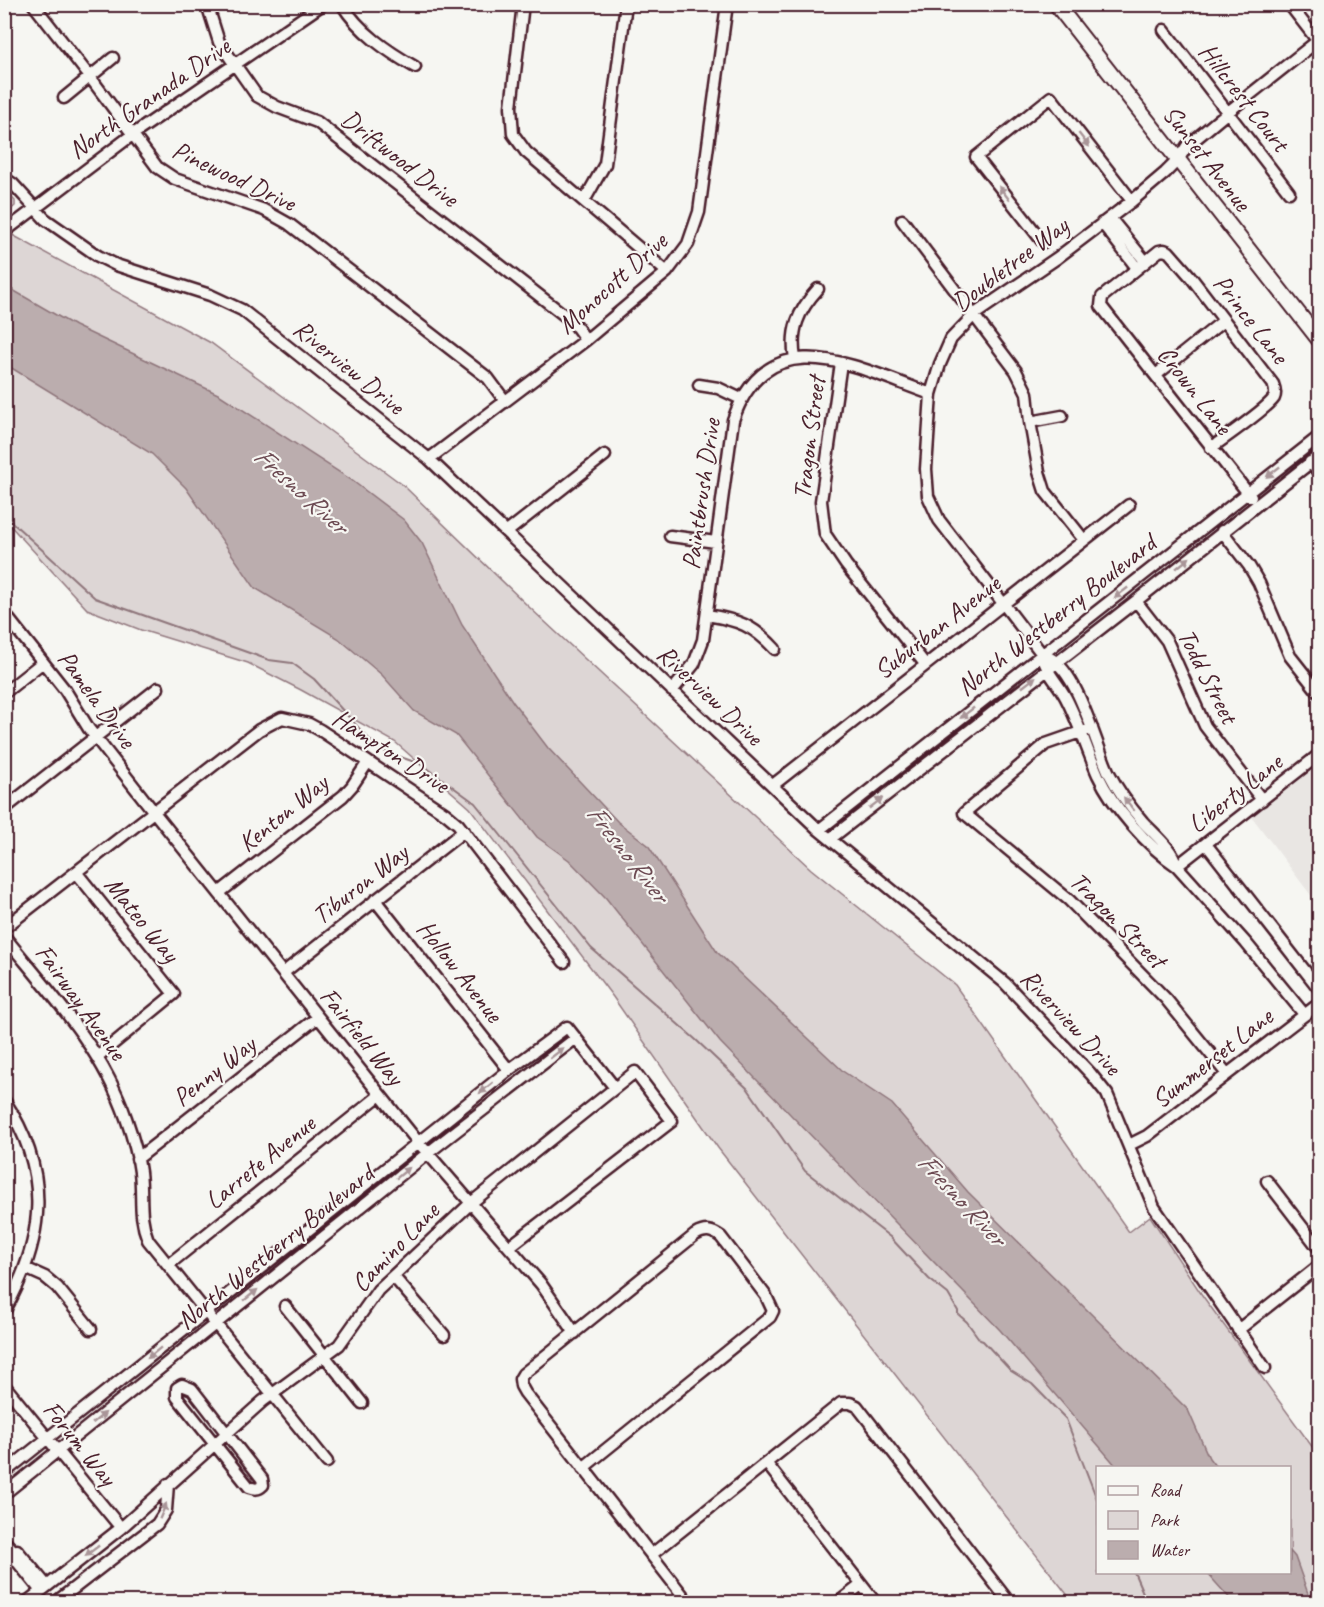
<svg xmlns="http://www.w3.org/2000/svg" width="1324" height="1607" viewBox="0 0 1324 1607" font-family="Caveat,sans-serif">
  <style>
    .built { fill: #e9e6e3 }
    .green { fill: #ddd6d5; stroke: #947a80; stroke-width: 1.5; fill-rule: evenodd }
    .water { fill: #bbadae; stroke: #8e747a; stroke-width: 1.5 }
    .lines { fill: none; stroke-linecap: round; stroke-linejoin: round }
    .stream { stroke: #8e747a; stroke-width: 2 }
    .minor-casing { stroke: #4a1f2b; stroke-width: 15 }
    .major-casing { stroke: #4a1f2b; stroke-width: 18 }
    .minor { stroke: #f6f6f2; stroke-width: 10 }
    .major { stroke: #f6f6f2; stroke-width: 14 }
    .oneway { fill: #a99598 }
    .labels { text-anchor: middle; dominant-baseline: central; stroke-width: 4.5; stroke-linejoin: round; paint-order: stroke }
    .street-label { font-size: 26px; fill: #4a1f2b; stroke: #f6f6f2 }
    .water-label { font-size: 27px; font-style: italic; fill: #6c4a52; stroke: #f6f6f2 }
  </style>
  <rect width="100%" height="100%" fill="#f6f6f2"/>
  <filter id="ink" filterUnits="userSpaceOnUse"><feTurbulence type="fractalNoise" baseFrequency=".0167" numOctaves="2"/><feDisplacementMap in="SourceGraphic" scale="12" xChannelSelector="R" yChannelSelector="G"/><feConvolveMatrix kernelMatrix="1 2 1 2 8 2 1 2 1" color-interpolation-filters="sRGB"/></filter>
  <g filter="url(#ink)">
    <path class="built" d="M1319 765V906L1252 817Z"/>
    <path class="green" d="M4 189 15 201V206L8 212 5 210Z
      M5 231 211 343 403 485 529 607 811 869 955 985 1129 1232 1150 1216 1202 1295 1319 1456V1602H1073L718 1148 613 997 470 808 395 742 301 690 248 663 141 630 87 609 5 520ZM1098 1468H1290V1572H1098Z"/>
    <path class="water" d="M4 285 75 326 220 395 350 479 404 520 422 543 462 625 513 702 548 748 618 822 648 845 717 952 844 1072 892 1104 968 1192 1188 1410 1209 1458 1216 1467H1117L1000 1330 720 1042 606 898 569 860 537 837 456 735 414 711 382 675 338 638 255 588 186 488 152 454 5 364Z
      M1290 1551 1295 1557 1311 1602H1233L1207 1573 1290 1572Z"/>
    <g class="lines">
      <path class="stream" d="M4 515 95 598 269 660 292 663 314 679 378 749 423 765 475 803 591 948 695 1039 748 1089 805 1171 890 1237 929 1279 948 1294 958 1311V1314L967 1322 980 1340 983 1341 1011 1371 1032 1384 1066 1419 1098 1502
        M1134 1572 1147 1602"/>
      <g class="minor-casing">
        <path id="minor" d="M33 4 90 77 157 167 175 179 264 210 289 224 488 378 505 401
          M207 4 219 42 257 96 277 107 317 122 573 322 586 340
          M342 4C359 32 387 51 415 67
          M523 4 511 107 513 134 526 152 667 272
          M1289 4 1320 44
          M1164 30 1289 192
          M64 98 113 58
          M4 178 13 184 45 219 98 256 116 265 210 295 242 310 429 459 819 830 1005 983 1091 1074 1107 1094 1154 1207 1265 1368
          M584 201 605 164 626 4
          M1110 218 1145 261
          M902 220 1016 371 1027 393 1030 422 1039 472 1045 491 1084 540
          M1102 223 1137 268
          M4 232 132 135 323 4
          M1043 242 976 157 1051 97 1132 201
          M795 359C790 330 798 311 818 289
          M841 363 821 501 825 534 846 565 925 664
          M1156 375 1223 321
          M699 385 718 388 741 399
          M1030 422 1062 416
          M1211 448C1224 438 1266 410 1274 398 1276 394 1275 389 1273 384L1190 276 1169 252 1164 250 1159 251 1102 297 1101 306 1251 497
          M429 459 586 340 667 272 688 244 699 212 727 4
          M1310 462 1320 474
          M1222 531 1249 566 1259 583 1290 656 1320 694
          M507 532 605 455
          M670 536 716 542
          M1136 601 1167 641 1205 726 1262 800
          M4 613 65 690 89 729 154 812 418 1142 541 1284 575 1333
          M707 615C738 620 753 625 775 649
          M1050 658C1079 674 1095 744 1109 773 1118 791 1130 807 1143 822 1156 836 1172 848 1177 866
          M672 691 694 664 703 640 733 420C769 317 859 369 931 394
          M4 693 43 662
          M1092 728 1046 744 964 813 1069 900 1166 999 1227 1074
          M773 785 1129 505
          M4 809 158 688
          M819 830 1320 436
          M830 839 1136 601 1320 455
          M1206 844 1320 990
          M1177 866 1320 754
          M76 872 174 994 97 1057
          M219 893 343 796 352 786 368 762
          M375 900 509 1070
          M4 928 259 730 282 718 309 724 320 730 446 814 458 824 564 962
          M4 936C50 993 102 1048 126 1118 132 1135 138 1155 140 1172 143 1197 138 1215 148 1240L327 1462
          M283 973 464 831
          M1304 1014 1246 943 1177 866C1147 846 1113 807 1098 775 1087 750 1079 723 1066 698 1057 681 1047 675 1042 654L939 520 928 496 926 469 931 394 940 364 951 339 975 314 1057 258 1132 201 1165 173 1178 160 1187 146 1228 112 1320 39
          M4 1100C52 1172 45 1239 4 1312
          M1129 1145 1147 1136 1320 1003
          M137 1159 318 1017
          M1267 1181 1320 1250
          M168 1265 380 1095
          M25 1268 45 1277 57 1287 91 1329
          M393 1276 444 1335
          M285 1306 362 1403
          M1238 1330 1320 1265
          M4 1385 121 1528
          M182 1385 192 1389 262 1479 263 1485C258 1490 255 1489 249 1487L177 1397V1388Z
          M767 1464 875 1602
          M583 1468 770 1317 773 1311 766 1296 721 1237C712 1230 705 1229 695 1235L523 1374 520 1379 521 1386 525 1393 688 1602
          M4 1473 509 1070 567 1027 615 1088
          M4 1494 428 1153 576 1038
          M4 1541 11 1548 12 1555 41 1591
          M17 1550 47 1586
          M651 1555 841 1403H850L857 1406 1009 1602
          M27 1602 121 1528 263 1401 339 1345 378 1290 471 1203 635 1072 672 1121 509 1247
          M56 1602 157 1524 166 1510 168 1484
          M839 1602 861 1585"/>
      </g>
      <g class="major-casing">
        <path id="major" d="M1056 4 1320 341"/>
      </g>
      <use href="#minor" class="minor"/>
      <use href="#major" class="major"/>
    </g>
    <defs><path id="oneway-solid" d="M-6-.8H1V-3.2L6.5 0L1 3.2V.8H-6Z" transform="scale(1.5)"/></defs>
    <g class="oneway">
      <use href="#oneway-solid" transform="translate(1084 140) rotate(52)"/>
      <use href="#oneway-solid" transform="translate(1004 193) rotate(-128)"/>
      <use href="#oneway-solid" transform="translate(1273 472) rotate(142)"/>
      <use href="#oneway-solid" transform="translate(1183 563) rotate(-39)"/>
      <use href="#oneway-solid" transform="translate(1121 593) rotate(142)"/>
      <use href="#oneway-solid" transform="translate(1029 682) rotate(-38)"/>
      <use href="#oneway-solid" transform="translate(967 713) rotate(142)"/>
      <use href="#oneway-solid" transform="translate(876 803) rotate(-38)"/>
      <use href="#oneway-solid" transform="translate(1129 804) rotate(-128)"/>
      <use href="#oneway-solid" transform="translate(557 1053) rotate(-38)"/>
      <use href="#oneway-solid" transform="translate(486 1088) rotate(141)"/>
      <use href="#oneway-solid" transform="translate(403 1173) rotate(-39)"/>
      <use href="#oneway-solid" transform="translate(251 1295) rotate(-39)"/>
      <use href="#oneway-solid" transform="translate(154 1353) rotate(141)"/>
      <use href="#oneway-solid" transform="translate(99 1418) rotate(-39)"/>
      <use href="#oneway-solid" transform="translate(163 1511) rotate(-67)"/>
      <use href="#oneway-solid" transform="translate(92 1551) rotate(142)"/>
    </g>
  </g>
  <g class="labels">
    <g class="street-label">
      <text transform="translate(1244 97) rotate(52)">Hillcrest Court</text>
      <text transform="translate(149 98) rotate(-35)">North Granada Drive</text>
      <text transform="translate(400 158) rotate(38)">Driftwood Drive</text>
      <text transform="translate(1207 158) rotate(52)">Sunset Avenue</text>
      <text transform="translate(234 176) rotate(25)">Pinewood Drive</text>
      <text transform="translate(1010 264) rotate(-37)">Doubletree Way</text>
      <text transform="translate(612 283) rotate(-42)">Monocott Drive</text>
      <text transform="translate(1251 319) rotate(52)">Prince Lane</text>
      <text transform="translate(349 367) rotate(39)">Riverview Drive</text>
      <text transform="translate(1195 390) rotate(52)">Crown Lane</text>
      <text transform="translate(809 438) rotate(-83)">Tragon Street</text>
      <text transform="translate(701 494) rotate(-82)">Paintbrush Drive</text>
      <text transform="translate(1056 615) rotate(-38)">North Westberry Boulevard</text>
      <text transform="translate(937 627) rotate(-38)">Suburban Avenue</text>
      <text transform="translate(1208 676) rotate(63)">Todd Street</text>
      <text transform="translate(710 695) rotate(43)">Riverview Drive</text>
      <text transform="translate(97 699) rotate(54)">Pamela Drive</text>
      <text transform="translate(391 751) rotate(33)">Hampton Drive</text>
      <text transform="translate(1235 793) rotate(-38)">Liberty Lane</text>
      <text transform="translate(283 813) rotate(-39)">Kenton Way</text>
      <text transform="translate(360 884) rotate(-38)">Tiburon Way</text>
      <text transform="translate(142 919) rotate(51)">Mateo Way</text>
      <text transform="translate(1118 920) rotate(45)">Tragon Street</text>
      <text transform="translate(460 971) rotate(52)">Hollow Avenue</text>
      <text transform="translate(81 1002) rotate(54)">Fairway Avenue</text>
      <text transform="translate(1071 1022) rotate(47)">Riverview Drive</text>
      <text transform="translate(362 1036) rotate(51)">Fairfield Way</text>
      <text transform="translate(1212 1058) rotate(-38)">Summerset Lane</text>
      <text transform="translate(214 1071) rotate(-38)">Penny Way</text>
      <text transform="translate(260 1162) rotate(-39)">Larrete Avenue</text>
      <text transform="translate(275 1247) rotate(-39)">North Westberry Boulevard</text>
      <text transform="translate(395 1247) rotate(-46)">Camino Lane</text>
      <text transform="translate(80 1443) rotate(51)">Forum Way</text>
    </g>
    <g class="water-label">
      <text transform="translate(301 490) rotate(42)">Fresno River</text>
      <text transform="translate(628 853) rotate(52)">Fresno River</text>
      <text transform="translate(962 1199) rotate(47)">Fresno River</text>
    </g>
  </g>
  <rect width="1324" height="1607" fill="none" stroke="#f6f6f2" stroke-width="24"/>
  <rect x="12" y="12" width="1300" height="1583" fill="none" stroke="#4a1f2b" stroke-width="2" filter="url(#ink)"/>
  <rect x="1096" y="1466" width="195" height="108" fill="#f6f6f2" stroke="#b1a0a2" stroke-width="1.5"/>
  <rect x="1108" y="1486" width="30" height="9" fill="#f6f6f2" stroke="#b1a0a2" stroke-width="1.5"/>
  <text x="1150" y="1496" font-size="18" fill="#4a1f2b">Road</text>
  <rect x="1108" y="1511" width="30" height="18" fill="#ddd6d5" stroke="#b1a0a2" stroke-width="1.5"/>
  <text x="1150" y="1526" font-size="18" fill="#4a1f2b">Park</text>
  <rect x="1108" y="1541" width="30" height="18" fill="#bbadae" stroke="#b1a0a2" stroke-width="1.5"/>
  <text x="1150" y="1556" font-size="18" fill="#4a1f2b">Water</text>
</svg>
